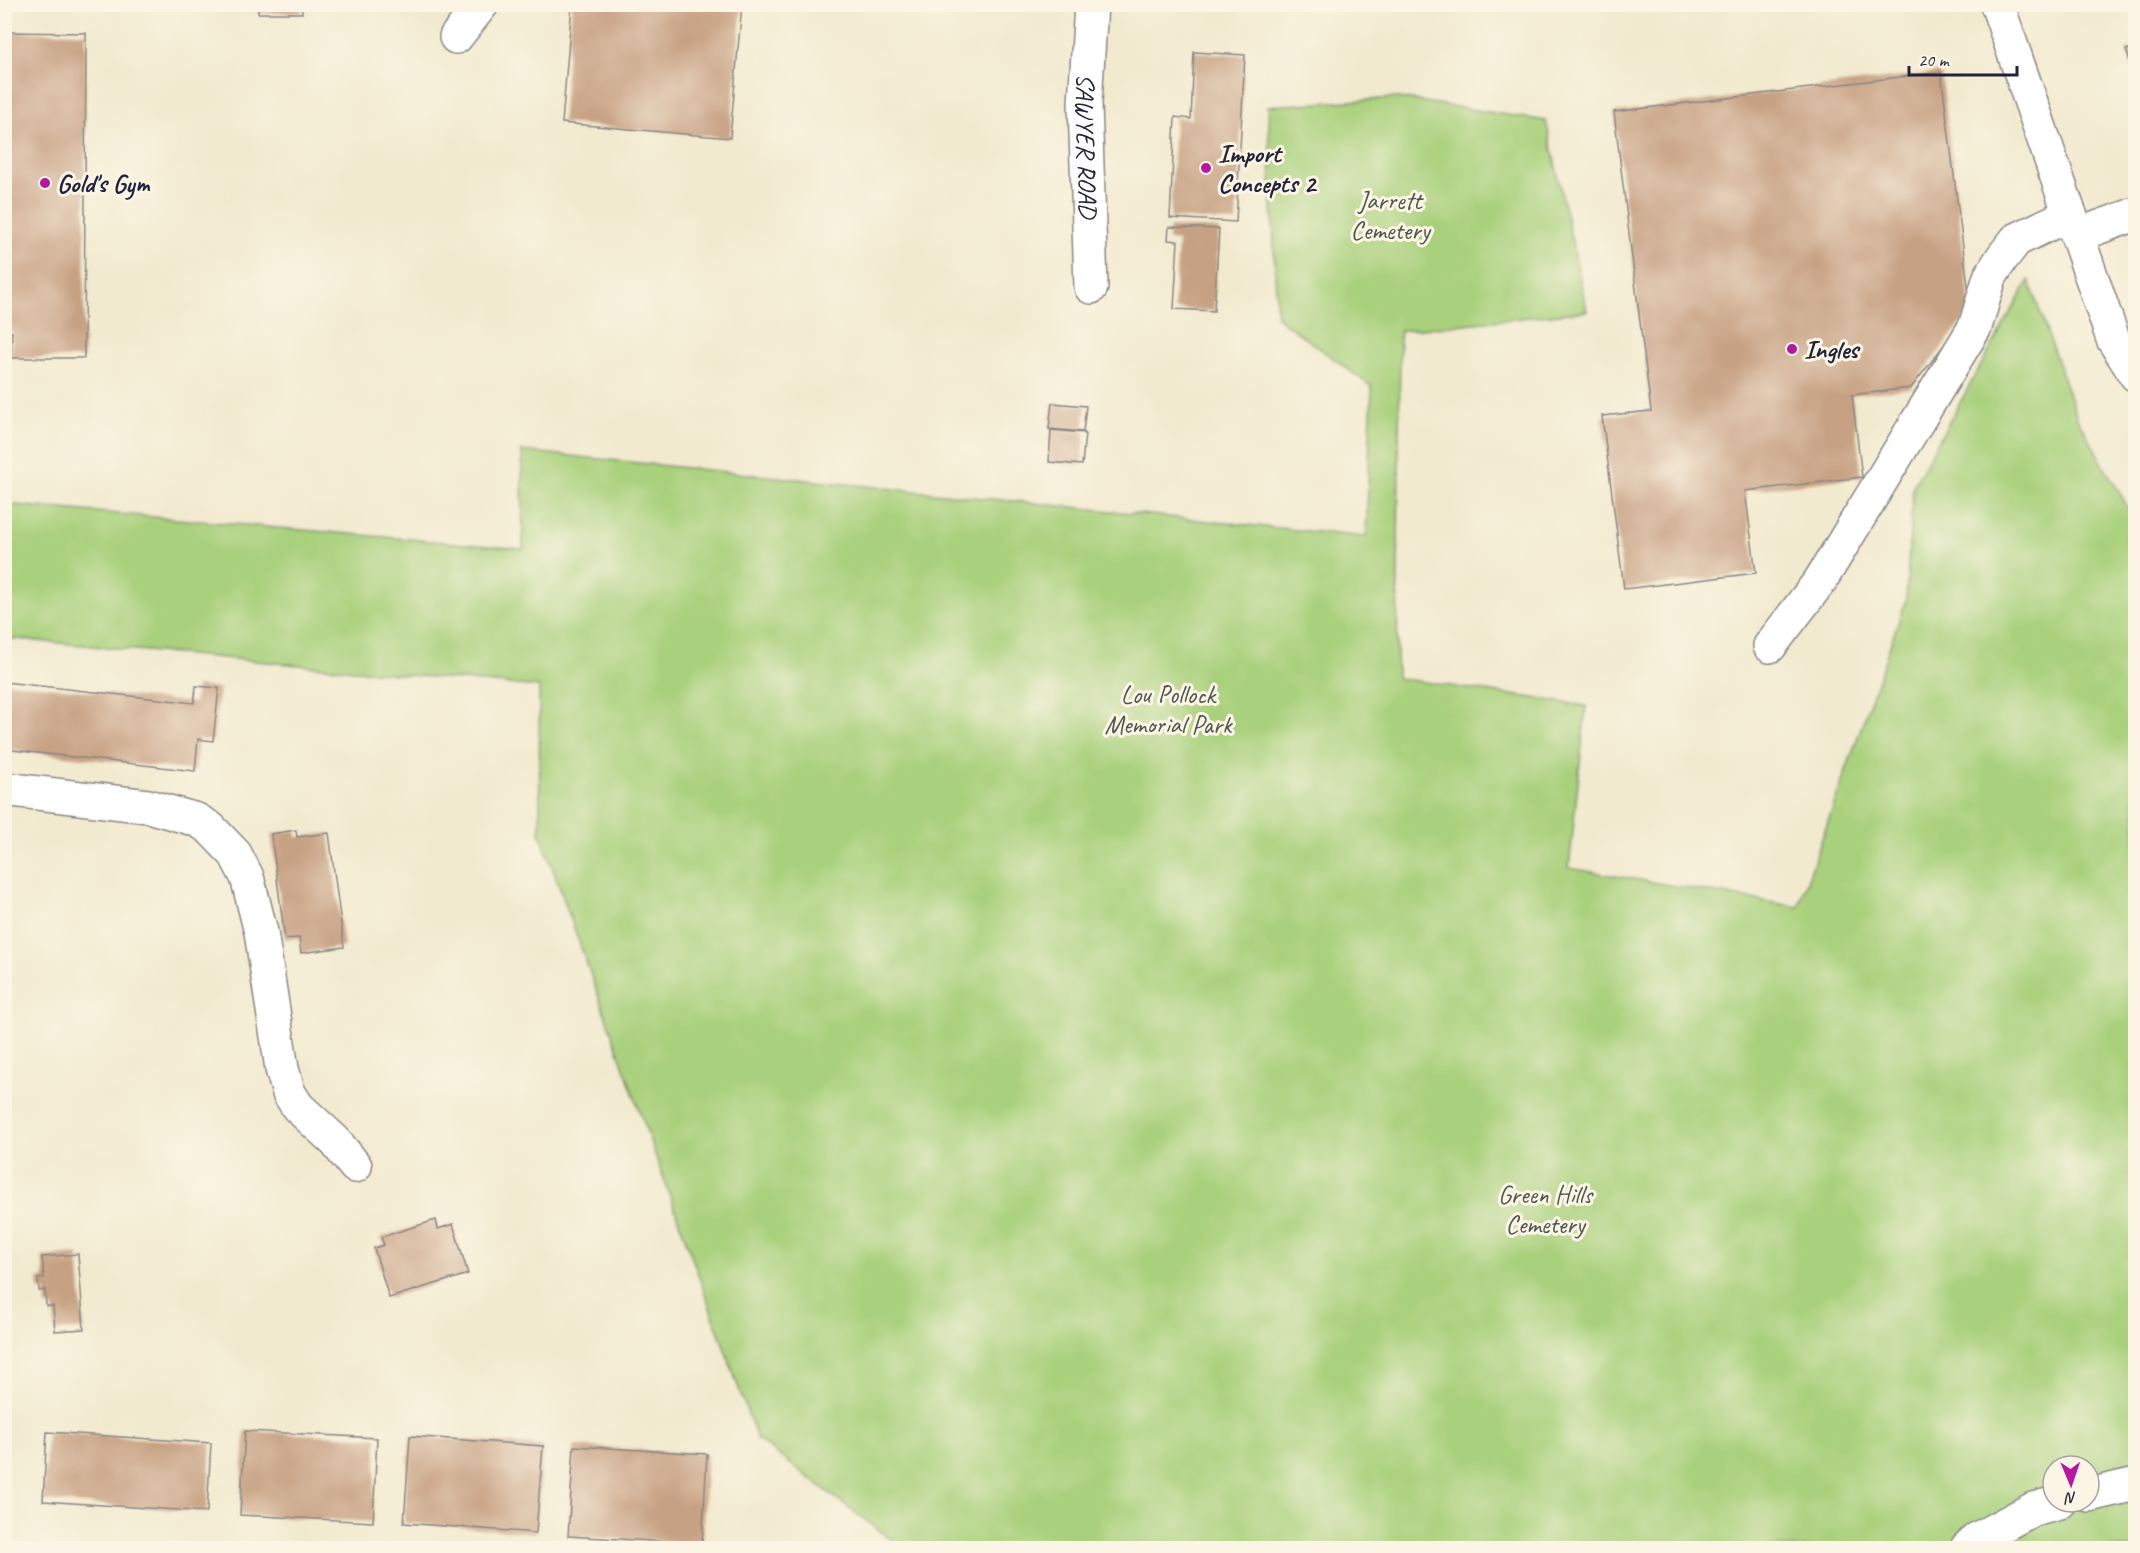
<svg xmlns="http://www.w3.org/2000/svg" width="2140" height="1553" viewBox="0 0 2140 1553" font-family="Caveat,sans-serif">
  <style>
    .green { fill: #a9d07b; stroke: #66795b; stroke-width: 1.5; fill-rule: evenodd }
    .building { fill: #c7a183 }
    .lines { fill: none; stroke-linecap: round; stroke-linejoin: round }
    .minor-casing { stroke: #8a8685; stroke-width: 36 }
    .major-casing { stroke: #8a8685; stroke-width: 36 }
    .minor { stroke: #fff; stroke-width: 33 }
    .major { stroke: #fff; stroke-width: 33 }
    .poi-dot { fill: #b5179e; stroke: #fcf5e5; stroke-width: 2 }
    .labels { text-anchor: middle; dominant-baseline: central; stroke-width: 6; stroke-linejoin: round; paint-order: stroke }
    .street-label { font-size: 26px; fill: #22223b; stroke: #fcf5e5 }
    .poi-label { font-size: 26px; font-weight: bold; fill: #22223b; stroke: #fcf5e5; text-anchor: start }
    .park-label { font-size: 26px; fill: #4a564e; stroke: #fcf5e5 }
  </style>
  <rect width="100%" height="100%" fill="#fcf5e5"/>
  <filter id="ink" filterUnits="userSpaceOnUse"><feTurbulence type="fractalNoise" baseFrequency=".0167" numOctaves="2"/><feDisplacementMap in="SourceGraphic" scale="12" xChannelSelector="R" yChannelSelector="G"/><feConvolveMatrix kernelMatrix="1 2 1 2 8 2 1 2 1" color-interpolation-filters="sRGB"/></filter>
  <filter id="wash" filterUnits="userSpaceOnUse"><feTurbulence type="fractalNoise" baseFrequency=".008" numOctaves="4" result="noise"/><feDisplacementMap in="SourceGraphic" scale="24" xChannelSelector="R" yChannelSelector="G"/><feGaussianBlur stdDeviation="1.35" result="paint"/><feColorMatrix in="noise" values="0 0 0 0 0 0 0 0 0 0 0 0 0 0 0 0 0 1.4 0 .05"/><feComposite in="paint" operator="in"/></filter>
  <g filter="url(#wash)">
    <rect width="100%" height="100%" fill="#f2eacf"/>
    <path class="green" d="M1399 98 1546 121 1587 311 1400 331 1397 678 1586 706 1569 868 1798 907 1906 600 1913 486 2029 280 2077 418 2135 520V1548H903L757 1439 540 833 539 687 5 638 4 504 523 549 522 451 1366 537 1372 387 1277 317 1268 106ZM2053 1466H2089V1502H2053Z"/>
    <g id="blocks">
      <path class="building" d="M258 4H302V13H258Z
        M572 4H742L730 138 562 123Z
        M4 32 86 33 84 358H11L12 332H4Z
        M2136 47V75H2135L2126 50Z
        M1194 52 1245 55 1236 222 1170 218 1175 117 1191 119Z
        M1941 72 1971 310 1911 388 1852 395 1862 477 1745 491 1756 573 1624 589 1602 416 1651 411 1614 112Z
        M1169 227 1219 229 1214 311 1174 309 1178 241 1168 240Z
        M1052 403 1086 406 1083 432 1049 429Z
        M1051 430 1085 433 1082 465 1049 462Z
        M4 682 194 703 196 686 219 688 213 741 198 739 195 771 4 749Z
        M296 830 297 837 329 833 344 947 301 953 299 938 285 939 271 834Z
        M436 1220 438 1229 453 1224 468 1274 389 1298 374 1248 384 1245 381 1237Z
        M78 1254 84 1329 55 1331 53 1306H46L45 1290 39 1291 38 1279 44 1278 42 1257Z
        M245 1431 377 1438 373 1522 240 1515Z
        M47 1432 211 1443 207 1512 43 1501Z
        M410 1436 543 1446 536 1533 404 1523Z
        M574 1446 707 1454 702 1544 568 1536Z"/>
    </g>
  </g>
  <g filter="url(#ink)">
    <use href="#blocks" fill-opacity="0" stroke="#8a8685" stroke-width="1.5"/>
    <g class="lines">
      <g class="minor-casing">
        <g id="minor">
          <path id="s1" d="M1091 4 1085 103 1091 287"/>
          <path d="M456 37 482 4"/>
          <path d="M2077 235 2136 214"/>
          <path d="M1770 646 1820 581 1975 327 1990 277 2002 258 2016 240 2070 214"/>
          <path d="M4 789 148 806 197 820 210 828 235 854 247 877 261 932 282 1069 289 1093 298 1107 335 1141 355 1166"/>
          <path d="M2089 1495 2136 1484"/>
          <path d="M1967 1548 1977 1539 2033 1509 2060 1502"/>
        </g>
      </g>
      <g class="major-casing">
        <path id="major" d="M1997 4 2113 339 2136 375"/>
      </g>
      <use href="#minor" class="minor"/>
      <use href="#major" class="major"/>
    </g>
  </g>
  <g class="poi-dot">
    <circle cx="1206" cy="168" r="6"/>
    <circle cx="45" cy="183" r="6"/>
    <circle cx="1792" cy="349" r="6"/>
  </g>
  <g class="labels">
    <g class="street-label">
      <text stroke="none"><textPath href="#s1" startOffset="142">SAWYER ROAD</textPath></text>
    </g>
    <g class="poi-label">
      <text x="1218" y="153">Import<tspan x="1218" dy="30">Concepts 2</tspan></text>
      <text x="57" y="183">Gold's Gym</text>
      <text x="1804" y="349">Ingles</text>
    </g>
    <g class="park-label">
      <text x="1390" y="200">Jarrett<tspan x="1390" dy="30">Cemetery</tspan></text>
      <text x="1168" y="694">Lou Pollock<tspan x="1168" dy="30">Memorial Park</tspan></text>
      <text x="1545" y="1194">Green Hills<tspan x="1545" dy="30">Cemetery</tspan></text>
    </g>
  </g>
  <rect width="2140" height="1553" fill="none" stroke="#fcf5e5" stroke-width="24"/>
  <g transform="translate(2071 1484) rotate(178)"><circle r="28" fill="#fcf5e5" stroke="#a5a1a1" stroke-width="1.5"/>
  <path d="M0-4.5L10 22L0 15L-10 22Z" fill="#b5179e"/>
  <text y="-9" font-size="16" font-weight="bold" text-anchor="middle" fill="#22223b">N</text>
  </g>
  <path d="M1909 66v9h108v-9" fill="none" stroke="#22223b" stroke-width="3"/>
  <text x="1918" y="66" font-size="18" fill="#22223b" stroke="#fcf5e5" stroke-width="4.5" paint-order="stroke">20 m</text>
</svg>
